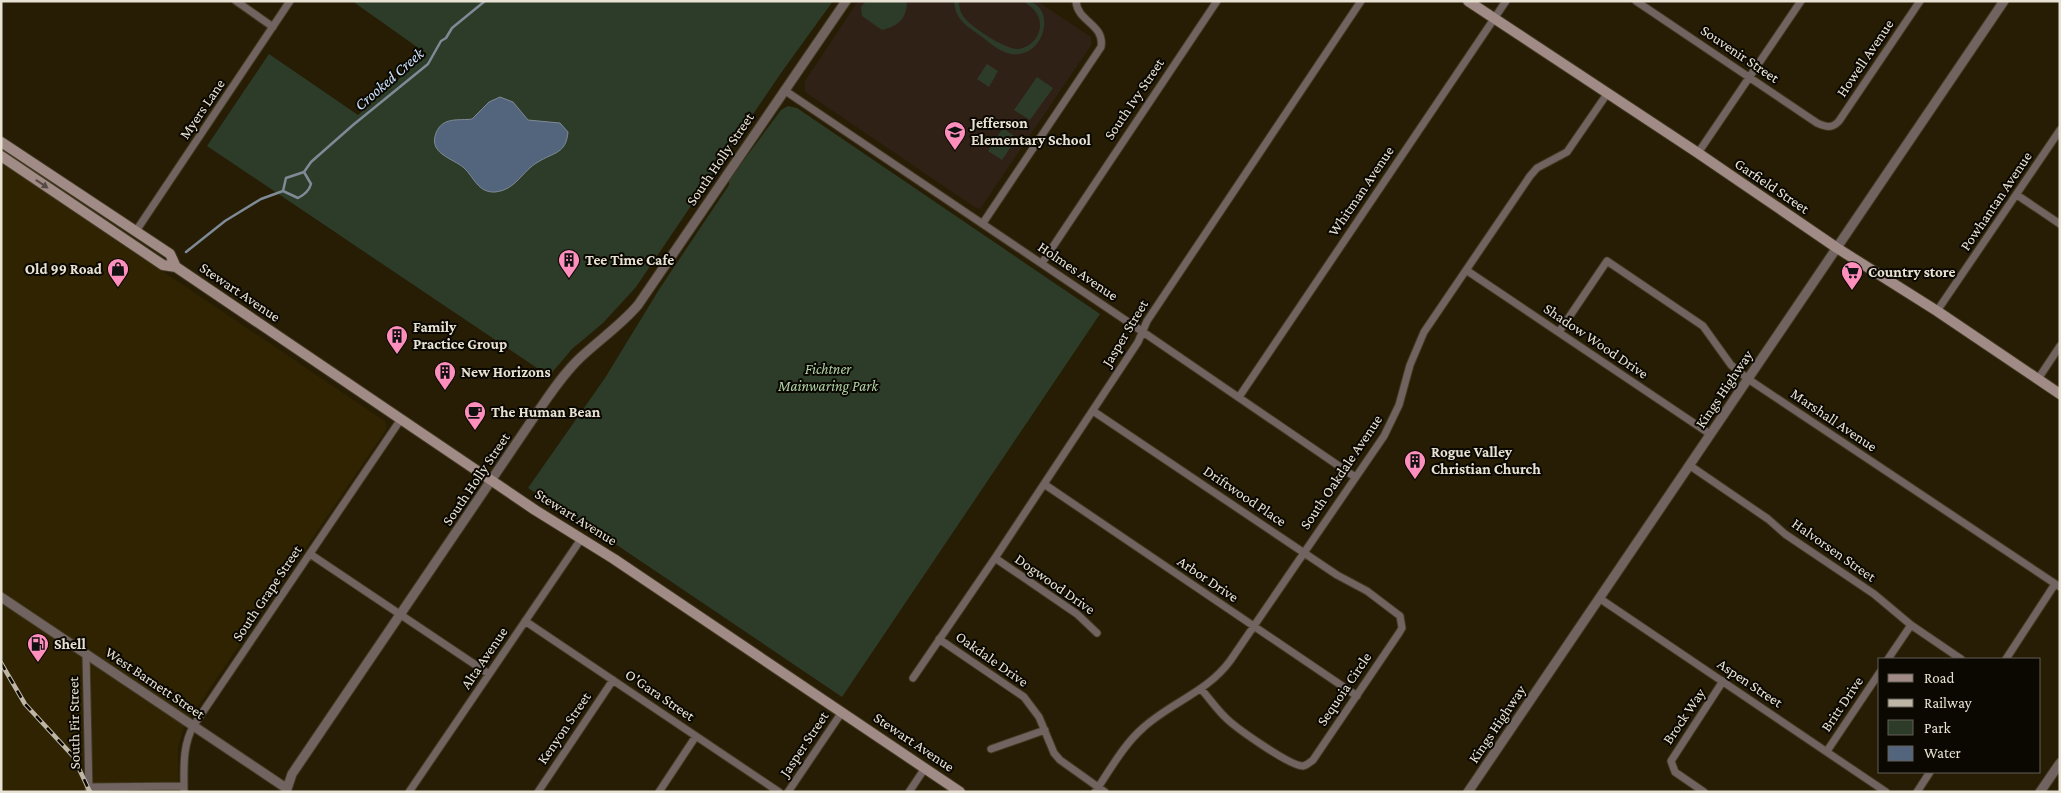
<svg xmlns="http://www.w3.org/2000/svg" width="2061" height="793" viewBox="0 0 2061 793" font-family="'Crimson Pro',serif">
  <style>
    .built { fill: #2f2302 }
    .education { fill: #302116 }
    .green { fill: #2d3c29 }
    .water { fill: #52657c; stroke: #7f8a96 }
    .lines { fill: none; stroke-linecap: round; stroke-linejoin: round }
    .stream { stroke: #7f8a96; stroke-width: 2.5 }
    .minor-casing { stroke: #413921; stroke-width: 9 }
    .tertiary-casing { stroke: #413921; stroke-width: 11 }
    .secondary-casing { stroke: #413921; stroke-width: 12 }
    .minor { stroke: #716360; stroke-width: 7 }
    .tertiary { stroke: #716360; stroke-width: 9 }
    .secondary { stroke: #a18b86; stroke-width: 10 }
    .rail-casing { stroke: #bdb6a6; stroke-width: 4.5 }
    .rail { stroke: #0b0802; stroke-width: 2.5; stroke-dasharray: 8; stroke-linecap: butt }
    .oneway { fill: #564a44 }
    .labels { text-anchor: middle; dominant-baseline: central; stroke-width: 4; stroke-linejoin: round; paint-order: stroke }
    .street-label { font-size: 15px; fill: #e8e2d4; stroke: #0b0802 }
    .poi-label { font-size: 15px; font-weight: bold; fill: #e8e2d4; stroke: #0b0802; text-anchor: start }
    .park-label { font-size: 15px; font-style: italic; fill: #afd3a6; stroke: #0b0802 }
    .water-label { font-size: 16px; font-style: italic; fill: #cce3fd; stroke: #0b0802 }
  </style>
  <rect width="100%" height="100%" fill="#261d04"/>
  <path class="built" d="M1 162 386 422V430L185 725 178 747V792H1Z"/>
  <path class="education" d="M858 1H1037L1091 37 1092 44 980 209 976 208 805 92V81Z"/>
  <path class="green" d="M352 1H833L781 73 636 287 603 323 572 349 549 376 207 146 269 54 358 115 427 54Z
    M866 1H907C907 19 898 26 882 30L862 16 861 7Z
    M954 1H959C959 6 960 12 963 16 969 26 1006 50 1018 49 1036 47 1047 26 1035 11 1032 7 1027 4 1023 1 1058 1 1047 59 1011 54 999 52 988 41 978 34 965 25 955 18 954 1Z
    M987 64 998 71 989 87 977 79Z
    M1037 77 1053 88 1030 120 1014 110Z
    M788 106 797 108 1100 314 842 697 602 535 528 488 605 378 660 288 729 185V180L781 110Z
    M1003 128 1017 138 1002 160 988 151Z"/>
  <path class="water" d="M500 97 513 102 528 120 560 123 568 132C566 154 554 152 538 162 522 171 516 190 495 192 478 193 474 177 464 168 453 158 428 154 436 133 443 116 459 121 472 119L489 102Z"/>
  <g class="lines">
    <path class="stream" d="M283 191 298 198C304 195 309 191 311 184L304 172
      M186 252 225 221 261 199 283 191 286 178 304 172 311 162 353 125 428 64 441 41 446 38 452 28 485 1"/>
    <g class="minor-casing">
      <path id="minor" d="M236 1 273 27
        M1636 1 1817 123C1826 127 1832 129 1839 121L1920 1
        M784 90 1143 332 1355 477
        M1698 153 1801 1
        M2017 195 2060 224
        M983 223 1101 47C1105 24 1077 22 1076 1
        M136 231 290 1
        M1042 263 1217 1
        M1466 270 1710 434
        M1937 311 2060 130
        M1559 332 1607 261 1703 326 1731 365 1748 379 2060 587
        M2038 379 2060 346
        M1239 397 1506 1
        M1093 411 1337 575 1367 591 1400 616 1402 628 1399 633 1313 760C1310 762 1308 765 1303 766 1290 766 1234 727 1224 716 1216 708 1209 698 1201 689
        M1689 465 1768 519 1785 534 1874 594 1911 625 1961 659
        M1044 484 1357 696
        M310 554 489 674
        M995 558 1077 614 1097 633
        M1599 598 1886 792
        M525 621 779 792
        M939 639 1024 697 1039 717 1054 753 1060 760 1105 792
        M86 654 89 792
        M1888 659 1911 625
        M2006 659 2055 584
        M913 678 995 558 1138 342 1147 321 1361 1
        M991 749 1045 730
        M1827 751 1880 672
        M89 787 184 786
        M184 792C184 769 182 745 194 725L401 419
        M409 792 581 539
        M538 792 613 680
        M659 792 696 736
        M788 792 842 712
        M909 792 925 768
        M1095 792C1110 770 1124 744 1144 727 1172 702 1207 692 1230 661L1384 436 1399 405 1410 365 1424 332 1530 176 1537 168 1567 152 1607 94
        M1704 792 1675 772 1671 761 1723 681
        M1917 792 1930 772"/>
    </g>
    <g class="tertiary-casing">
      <path id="tertiary" d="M1 597 286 788
        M286 792 292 774 532 420C547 399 561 376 580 358 599 340 621 325 638 305L846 1
        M1468 792 2004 1
        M2040 792 2060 763"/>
    </g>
    <g class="secondary-casing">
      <path id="secondary" d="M1468 1 1698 153 1837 248 1937 311 2060 394
        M1 142 170 254 176 267
        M1 156 163 265 176 267 535 510 614 559 960 792"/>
    </g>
    <use href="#minor" class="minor"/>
    <use href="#tertiary" class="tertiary"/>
    <use href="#secondary" class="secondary"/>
    <g class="rail-casing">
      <path id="rail" d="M1 663 25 704 73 756 90 792"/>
    </g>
    <use href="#rail" class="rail"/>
  </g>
  <defs><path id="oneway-solid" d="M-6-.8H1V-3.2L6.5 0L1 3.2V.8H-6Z" transform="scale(1.25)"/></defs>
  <use class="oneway" href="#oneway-solid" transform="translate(42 184) rotate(34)"/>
  <defs>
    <g id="school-pin" transform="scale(1.125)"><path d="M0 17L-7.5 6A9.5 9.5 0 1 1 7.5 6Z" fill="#fe8ebc" stroke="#0b0802"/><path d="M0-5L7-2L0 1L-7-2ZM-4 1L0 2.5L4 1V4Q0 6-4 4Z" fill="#111"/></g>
    <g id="building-pin" transform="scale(1.125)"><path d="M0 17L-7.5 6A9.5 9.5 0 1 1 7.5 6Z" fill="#fe8ebc" stroke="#0b0802"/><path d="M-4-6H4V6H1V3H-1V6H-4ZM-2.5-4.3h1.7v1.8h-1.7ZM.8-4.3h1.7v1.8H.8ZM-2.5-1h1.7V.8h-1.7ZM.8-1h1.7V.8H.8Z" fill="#111"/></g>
    <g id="shop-pin" transform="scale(1.125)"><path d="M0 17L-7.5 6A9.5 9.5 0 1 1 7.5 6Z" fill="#fe8ebc" stroke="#0b0802"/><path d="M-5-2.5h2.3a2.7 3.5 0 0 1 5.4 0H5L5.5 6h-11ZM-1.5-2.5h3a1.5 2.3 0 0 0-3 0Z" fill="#111"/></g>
    <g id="supermarket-pin" transform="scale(1.125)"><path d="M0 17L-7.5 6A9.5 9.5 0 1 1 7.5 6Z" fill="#fe8ebc" stroke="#0b0802"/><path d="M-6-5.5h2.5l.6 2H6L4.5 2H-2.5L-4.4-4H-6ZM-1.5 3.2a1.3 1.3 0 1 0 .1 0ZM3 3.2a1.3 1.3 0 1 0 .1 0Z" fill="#111"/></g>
    <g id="cafe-pin" transform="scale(1.125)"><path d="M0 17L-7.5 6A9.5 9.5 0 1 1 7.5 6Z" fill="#fe8ebc" stroke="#0b0802"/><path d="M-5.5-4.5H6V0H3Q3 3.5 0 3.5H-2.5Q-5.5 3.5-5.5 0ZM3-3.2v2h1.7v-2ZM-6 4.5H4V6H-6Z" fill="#111"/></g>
    <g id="fuel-pin" transform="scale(1.125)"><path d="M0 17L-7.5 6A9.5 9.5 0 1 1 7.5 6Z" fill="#fe8ebc" stroke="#0b0802"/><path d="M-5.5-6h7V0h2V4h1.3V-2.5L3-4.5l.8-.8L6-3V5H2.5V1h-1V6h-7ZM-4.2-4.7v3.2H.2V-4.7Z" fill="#111"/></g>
  </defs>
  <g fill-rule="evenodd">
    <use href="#school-pin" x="955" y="132"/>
    <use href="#building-pin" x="569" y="260"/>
    <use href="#shop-pin" x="118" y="269"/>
    <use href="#supermarket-pin" x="1852" y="272"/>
    <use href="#building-pin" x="397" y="336"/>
    <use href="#building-pin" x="445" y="372"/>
    <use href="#cafe-pin" x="475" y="412"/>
    <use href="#building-pin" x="1415" y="461"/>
    <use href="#fuel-pin" x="38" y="644"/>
  </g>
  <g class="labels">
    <g class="street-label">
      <text transform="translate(1740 54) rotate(34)">Souvenir Street</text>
      <text transform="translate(1865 58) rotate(-56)">Howell Avenue</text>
      <text transform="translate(1134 99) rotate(-56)">South Ivy Street</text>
      <text transform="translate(202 109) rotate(-56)">Myers Lane</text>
      <text transform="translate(720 159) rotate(-56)">South Holly Street</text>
      <text transform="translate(1772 186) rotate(34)">Garfield Street</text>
      <text transform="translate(1361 191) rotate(-56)">Whitman Avenue</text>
      <text transform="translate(1996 201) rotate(-56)">Powhantan Avenue</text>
      <text transform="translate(1078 271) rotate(34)">Holmes Avenue</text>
      <text transform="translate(240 292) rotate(34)">Stewart Avenue</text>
      <text transform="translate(1125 333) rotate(-59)">Jasper Street</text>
      <text transform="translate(1596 341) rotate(34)">Shadow Wood Drive</text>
      <text transform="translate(1724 389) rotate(-56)">Kings Highway</text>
      <text transform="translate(1834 420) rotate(34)">Marshall Avenue</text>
      <text transform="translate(1341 472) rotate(-56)">South Oakdale Avenue</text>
      <text transform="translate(476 479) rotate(-56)">South Holly Street</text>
      <text transform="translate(1245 496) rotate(34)">Driftwood Place</text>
      <text transform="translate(576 517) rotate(32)">Stewart Avenue</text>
      <text transform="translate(1834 550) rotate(35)">Halvorsen Street</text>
      <text transform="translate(1208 579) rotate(34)">Arbor Drive</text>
      <text transform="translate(1055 584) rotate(35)">Dogwood Drive</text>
      <text transform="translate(267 593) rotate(-56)">South Grape Street</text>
      <text transform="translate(484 658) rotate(-56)">Alta Avenue</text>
      <text transform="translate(992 659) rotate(35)">Oakdale Drive</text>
      <text transform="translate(155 683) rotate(34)">West Barnett Street</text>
      <text transform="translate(1750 683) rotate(34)">Aspen Street</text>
      <text transform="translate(1344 689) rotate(-56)">Sequoia Circle</text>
      <text transform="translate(660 695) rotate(34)">O'Gara Street</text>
      <text transform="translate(1842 704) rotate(-56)">Britt Drive</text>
      <text transform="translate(1684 716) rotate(-56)">Brock Way</text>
      <text transform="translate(74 723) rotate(-91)">South Fir Street</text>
      <text transform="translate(1497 724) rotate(-56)">Kings Highway</text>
      <text transform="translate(564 728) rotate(-56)">Kenyon Street</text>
      <text transform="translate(914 742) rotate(34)">Stewart Avenue</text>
      <text transform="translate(804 744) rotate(-56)">Jasper Street</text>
    </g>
    <g class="poi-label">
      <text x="971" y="123">Jefferson<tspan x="971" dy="17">Elementary School</tspan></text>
      <text x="585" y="260">Tee Time Cafe</text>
      <text x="102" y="269" text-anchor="end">Old 99 Road</text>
      <text x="1868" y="272">Country store</text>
      <text x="413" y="327">Family<tspan x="413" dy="17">Practice Group</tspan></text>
      <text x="461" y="372">New Horizons</text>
      <text x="491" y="412">The Human Bean</text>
      <text x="1431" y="452">Rogue Valley<tspan x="1431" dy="17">Christian Church</tspan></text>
      <text x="54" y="644">Shell</text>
    </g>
    <g class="park-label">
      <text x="828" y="369">Fichtner<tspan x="828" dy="17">Mainwaring Park</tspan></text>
    </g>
    <g class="water-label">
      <text transform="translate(389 79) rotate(-41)">Crooked Creek</text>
    </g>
  </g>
  <rect width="2061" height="793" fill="none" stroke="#e8e2d4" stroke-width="5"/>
  <rect x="1878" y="658" width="162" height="115" fill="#0b0802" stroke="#635f56"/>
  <rect x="1888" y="674" width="25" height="8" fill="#a18b86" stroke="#635f56"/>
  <text x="1924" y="683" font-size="15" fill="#e8e2d4">Road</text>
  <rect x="1888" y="699" width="25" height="8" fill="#bdb6a6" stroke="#635f56"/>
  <text x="1924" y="708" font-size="15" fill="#e8e2d4">Railway</text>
  <rect x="1888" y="720" width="25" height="15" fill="#2d3c29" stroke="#635f56"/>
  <text x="1924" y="733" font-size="15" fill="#e8e2d4">Park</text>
  <rect x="1888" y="746" width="25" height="15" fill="#52657c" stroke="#635f56"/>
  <text x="1924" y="758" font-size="15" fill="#e8e2d4">Water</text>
</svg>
